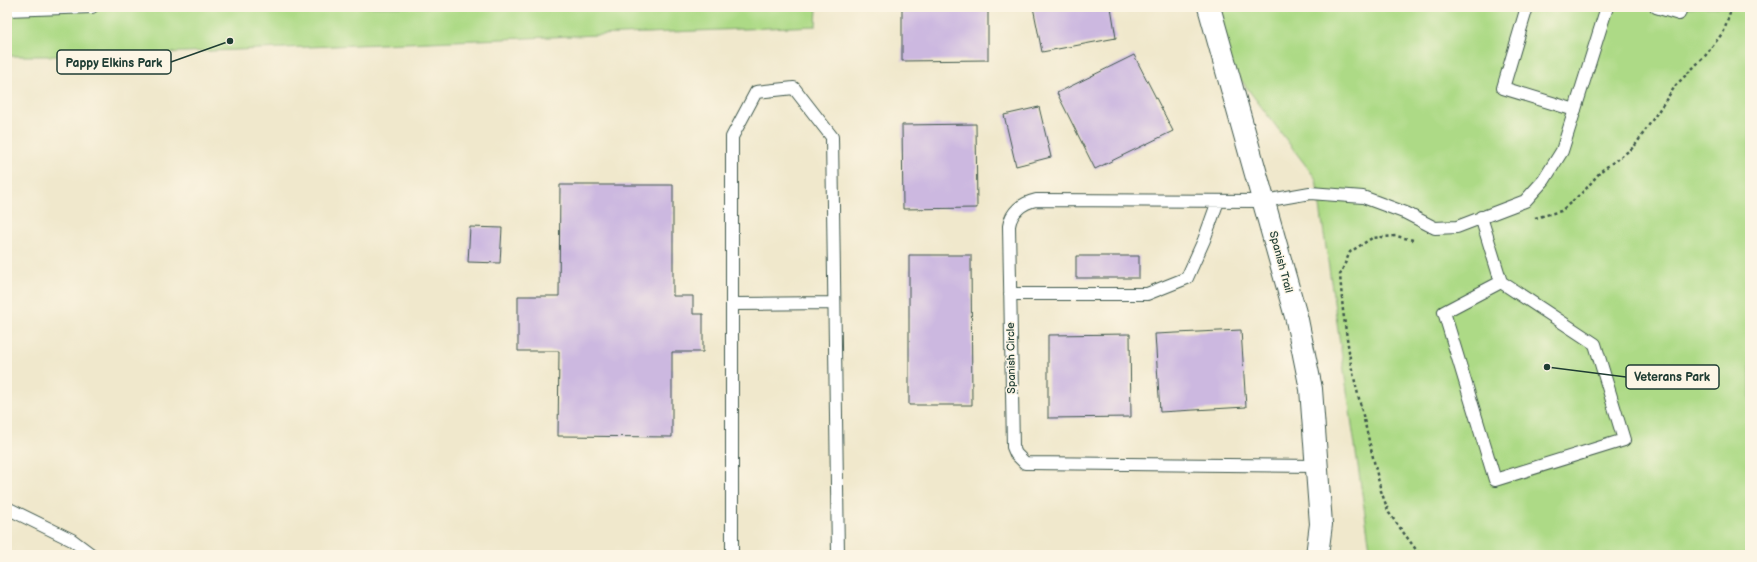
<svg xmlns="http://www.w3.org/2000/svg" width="1757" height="562" viewBox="0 0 1757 562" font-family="'Balsamiq Sans',sans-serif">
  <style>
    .green { fill: #adda86; stroke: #668c5d }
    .building { fill: #ccb8e0 }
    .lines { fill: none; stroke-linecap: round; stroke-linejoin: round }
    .service-casing { stroke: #3e574b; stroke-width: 14 }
    .tertiary-casing { stroke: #3e574b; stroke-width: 24 }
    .path { stroke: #3e574b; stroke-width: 2.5; stroke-dasharray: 3 3; stroke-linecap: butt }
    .service { stroke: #fff; stroke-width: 12 }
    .tertiary { stroke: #fff; stroke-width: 22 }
    .labels { text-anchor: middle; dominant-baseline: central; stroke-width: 3; stroke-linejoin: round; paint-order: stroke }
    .street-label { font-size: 11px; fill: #1f3d34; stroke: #fcf5e5 }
    .leader { fill: none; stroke: #1f3d34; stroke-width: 1.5 }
    .callout-dot { fill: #1f3d34; stroke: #fcf5e5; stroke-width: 1.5 }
    .callout { fill: #fcf5e5; stroke: #1f3d34; stroke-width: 1.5 }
    .callout-label { font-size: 12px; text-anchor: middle; font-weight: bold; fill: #1f3d34 }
  </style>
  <rect width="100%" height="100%" fill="#fcf5e5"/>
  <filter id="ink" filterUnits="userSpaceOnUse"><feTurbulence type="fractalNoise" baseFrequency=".025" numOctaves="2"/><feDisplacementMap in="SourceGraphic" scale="8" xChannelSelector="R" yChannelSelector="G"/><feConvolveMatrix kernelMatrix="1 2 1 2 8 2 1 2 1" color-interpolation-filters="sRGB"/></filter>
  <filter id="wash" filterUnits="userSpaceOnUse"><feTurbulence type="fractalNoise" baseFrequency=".012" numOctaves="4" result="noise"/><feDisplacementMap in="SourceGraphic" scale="16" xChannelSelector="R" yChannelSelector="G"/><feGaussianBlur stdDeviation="0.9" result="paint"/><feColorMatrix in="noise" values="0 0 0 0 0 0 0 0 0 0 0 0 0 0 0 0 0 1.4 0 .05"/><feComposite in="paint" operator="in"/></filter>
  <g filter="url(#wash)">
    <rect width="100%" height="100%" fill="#f0e8cc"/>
    <path class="green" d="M7 7H817L816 26 90 56H7Z
      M1216 7H1750V555H1371L1316 179 1222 55Z"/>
    <g id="blocks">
      <path class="building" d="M902 7H988V60L902 61Z
        M1033 7H1111L1116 38 1042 52Z
        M1134 55 1173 131 1095 169 1057 93Z
        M1039 107 1051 157 1016 166 1004 115Z
        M976 124 977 208 903 209 902 125Z
        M560 185H673V296H693V314H703V352H672V437L558 436 559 351H518V296H559Z
        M470 227 502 228 500 263 468 262Z
        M909 255H971L972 405H909Z
        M1076 256H1139V278H1076Z
        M1241 330 1246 407 1160 412 1155 334Z
        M1130 334 1131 417 1048 418V335Z"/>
    </g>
  </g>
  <g filter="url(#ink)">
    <use href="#blocks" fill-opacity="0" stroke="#3e574b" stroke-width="1"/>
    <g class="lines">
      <g class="service-casing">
        <path id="service" d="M1527 7 1503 88 1575 110
          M1656 7 1679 14 1681 7
          M7 10 92 7
          M1481 217 1501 282 1595 344 1624 440 1495 480 1444 312 1501 282
          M1010 294H1147L1187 278 1204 240 1218 201
          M732 304 833 303
          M1318 466 1025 463 1016 454 1013 447 1009 226C1011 212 1022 203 1036 200L1264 201 1310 193 1363 197 1406 213 1435 228 1457 227 1525 201 1544 180 1562 151 1607 7
          M7 508 72 540 92 555
          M732 555V137L756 92 794 88 832 137 838 555"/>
      </g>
      <g class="tertiary-casing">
        <path id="tertiary" d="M1209 7 1297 320 1311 389 1321 524 1317 555"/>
      </g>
      <path class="path" d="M1535 218 1561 211 1585 190 1601 171 1634 147 1676 85 1705 56 1724 31 1732 7
        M1413 240 1396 236 1372 238 1350 252 1340 275 1343 311 1351 365 1381 491 1389 513 1420 555"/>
      <use href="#service" class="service"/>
      <use href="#tertiary" class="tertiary"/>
    </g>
  </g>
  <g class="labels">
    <g class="street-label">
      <text transform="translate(1281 262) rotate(75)">Spanish Trail</text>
      <text transform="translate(1011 358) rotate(-91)">Spanish Circle</text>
    </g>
  </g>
  <path class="leader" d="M230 41L171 62M1547 367L1626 377"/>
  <g class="callout-dot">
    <circle cx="230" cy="41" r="4"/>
    <circle cx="1547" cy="367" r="4"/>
  </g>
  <g class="callout">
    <rect x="57" y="50" width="114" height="24" rx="4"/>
    <rect x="1626" y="365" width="93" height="24" rx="4"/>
  </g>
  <g class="callout-label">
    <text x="114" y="67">Pappy Elkins Park</text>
    <text x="1672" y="381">Veterans Park</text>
  </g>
  <rect width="1757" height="562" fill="none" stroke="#fcf5e5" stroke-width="24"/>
</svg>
